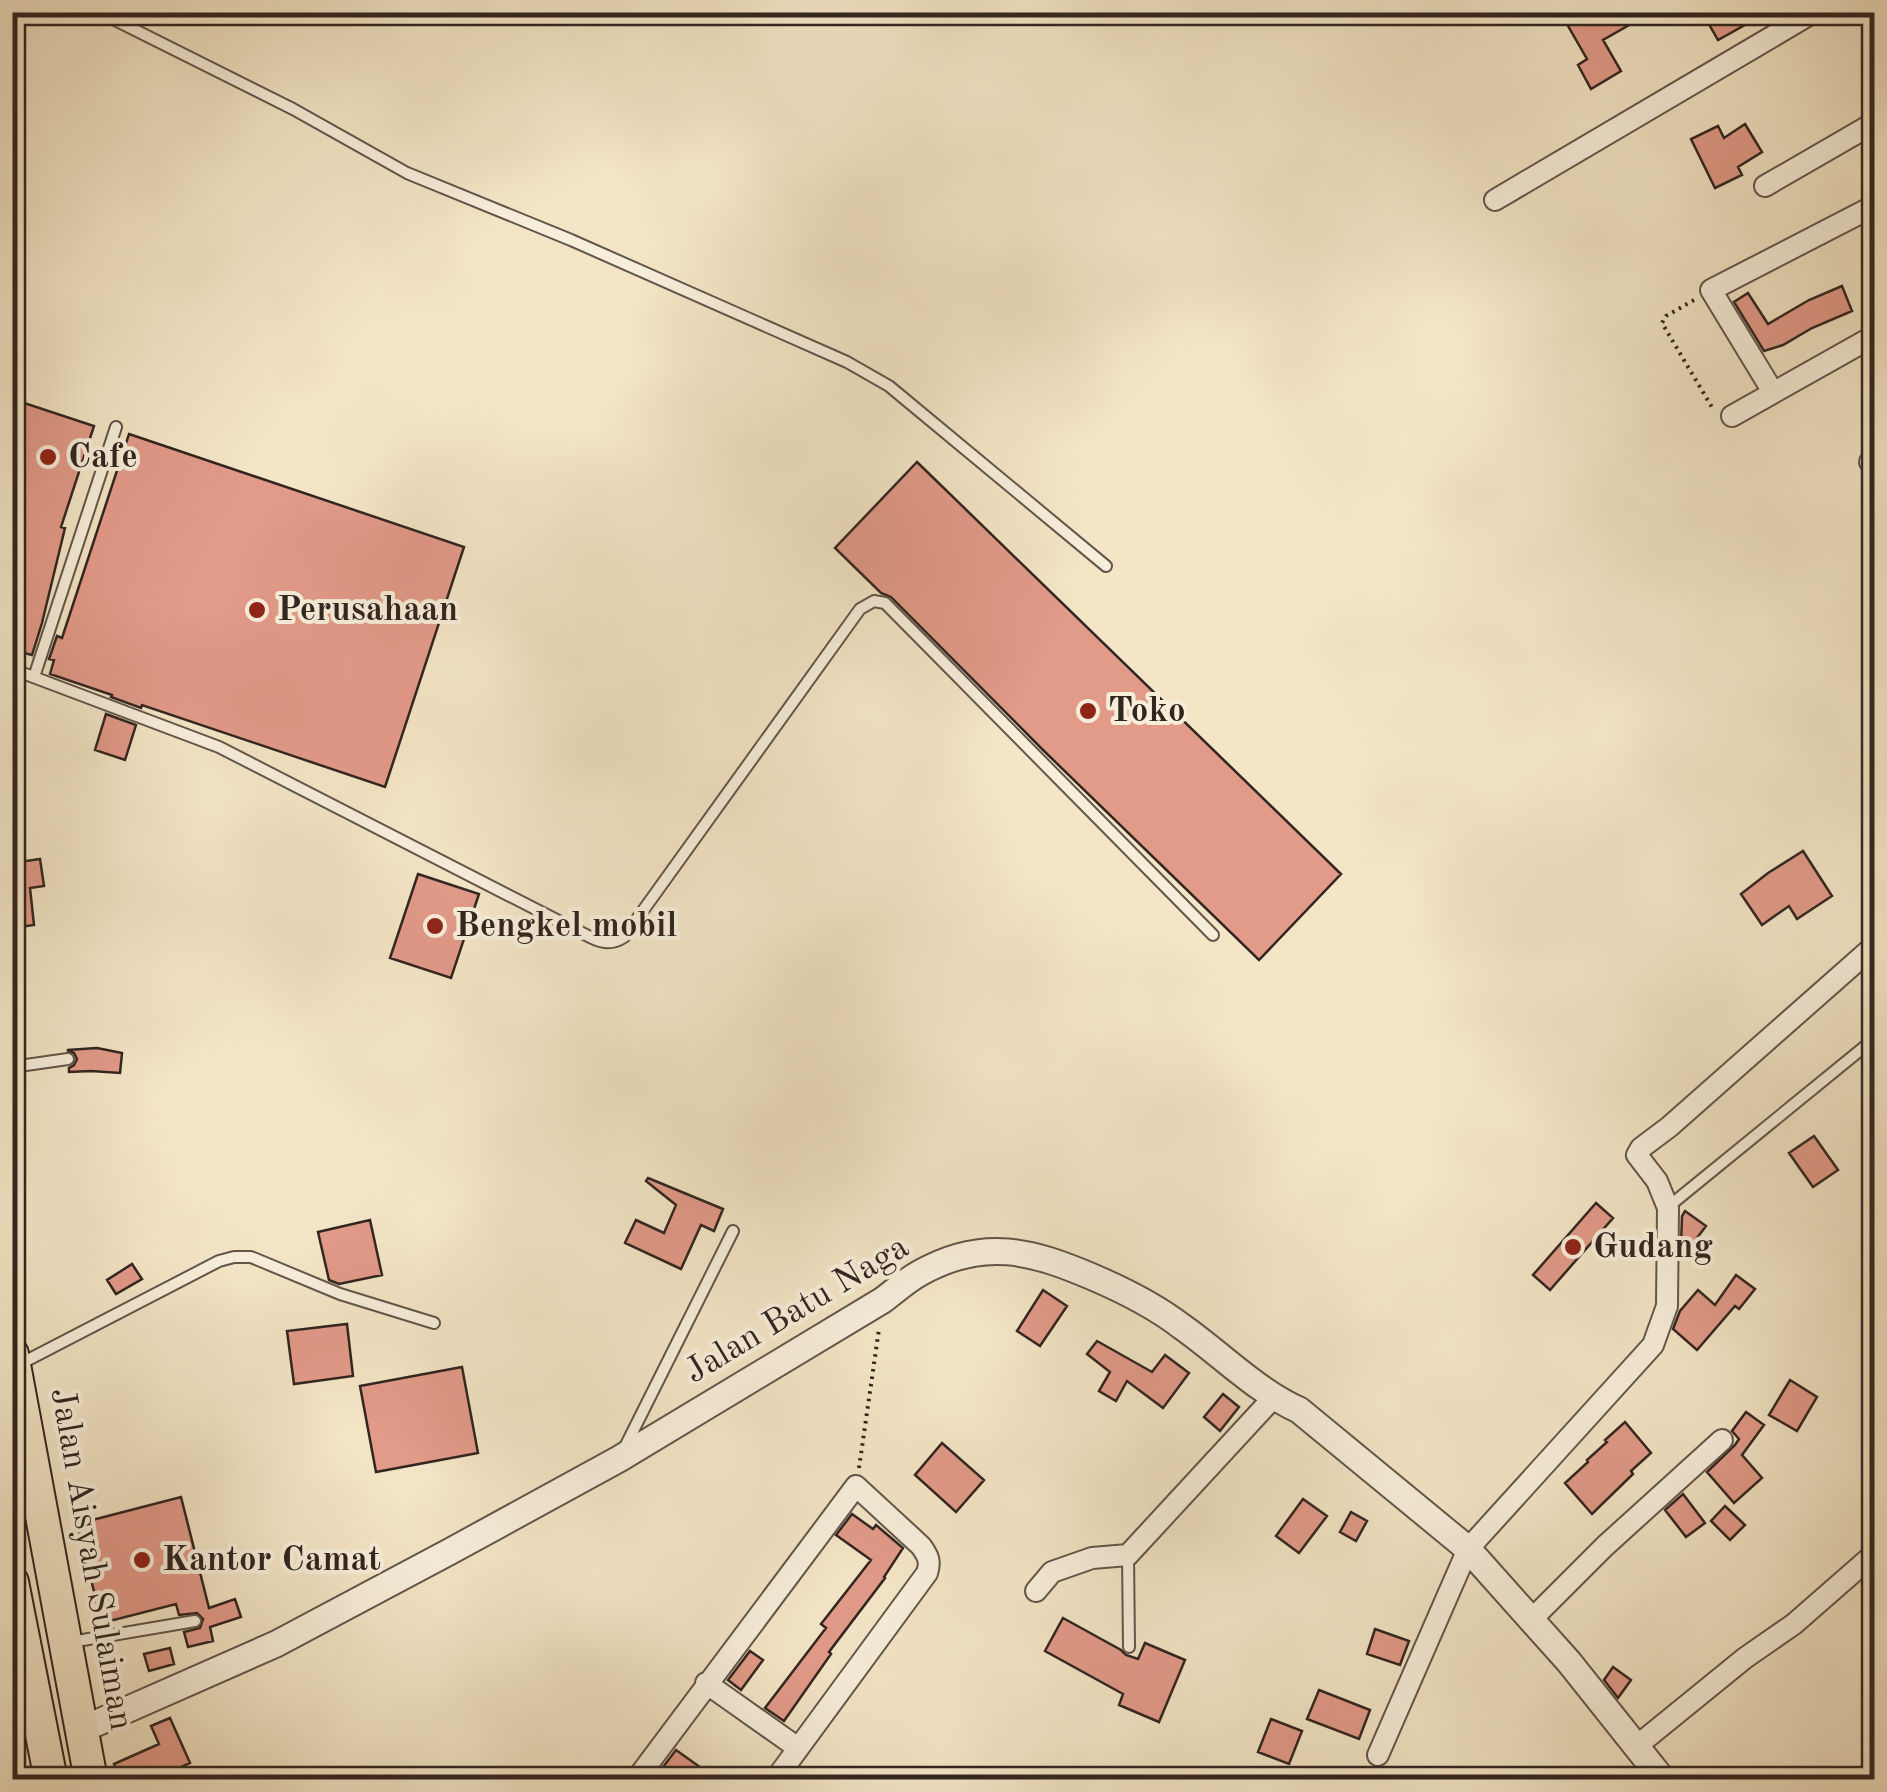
<svg xmlns="http://www.w3.org/2000/svg" width="1887" height="1792" viewBox="0 0 1887 1792" font-family="'Old Standard TT',serif">
  <style>
    .building { fill: #e29a89; stroke: #312520; stroke-width: 2.5 }
    .lines { fill: none; stroke-linecap: round; stroke-linejoin: round }
    .service-casing { stroke: #62554a; stroke-width: 14 }
    .minor-casing { stroke: #62554a; stroke-width: 24 }
    .tertiary-casing { stroke: #62554a; stroke-width: 29 }
    .trunk-casing { stroke: #312520; stroke-width: 36 }
    .path { stroke: #312520; stroke-width: 4; stroke-dasharray: 2.5 5; stroke-linecap: butt }
    .service { stroke: #f7eeda; stroke-width: 10 }
    .minor { stroke: #f7eeda; stroke-width: 20 }
    .tertiary { stroke: #f7eeda; stroke-width: 25 }
    .trunk { stroke: #f3e5c6; stroke-width: 32 }
    .poi-dot { fill: #8f2418; stroke: #f7eeda; stroke-width: 4 }
    .labels { text-anchor: middle; dominant-baseline: central; stroke-width: 8; stroke-linejoin: round; paint-order: stroke }
    .poi-label { font-size: 35px; font-weight: bold; fill: #312520; stroke: #f7eeda; text-anchor: start }
    .street-label { font-size: 35px; fill: #312520; stroke: #f7eeda }
  </style>
  <rect width="100%" height="100%" fill="#f3e5c6"/>
  <filter id="stains"><feTurbulence type="fractalNoise" baseFrequency=".002" numOctaves="4"/><feColorMatrix values="0 0 0 0 .2 0 0 0 0 .09 0 0 0 0 .02 0 0 0 .5 -.17"/></filter>
  <radialGradient id="worn" r=".72"><stop offset=".6" stop-color="#630" stop-opacity="0"/><stop offset="1" stop-color="#630" stop-opacity=".3"/></radialGradient>
  <path class="building" d="M1560 12H1652L1603 40 1621 71 1591 89 1578 65 1587 59Z
    M1702 12H1768L1718 40Z
    M1745 124 1762 152 1738 167 1742 175 1715 188 1691 139 1718 126 1724 138Z
    M1842 286 1852 311 1812 328 1783 345 1764 351 1734 302 1748 293 1768 324 1809 300Z
    M18 401 94 426 61 527 65 528 42 623 32 655 12 650V417Z
    M129 434 464 547 385 787 142 705 141 708 111 697 112 695 50 674 54 660 49 659 57 636 62 638Z
    M917 462 1341 874 1259 960 1043 750 891 597 881 593 835 548Z
    M106 714 136 725 125 760 95 750Z
    M1803 851 1832 896 1797 919 1789 906 1762 925 1741 894 1768 873Z
    M40 859 44 886 30 888 34 925 12 928V906L18 904 22 898 20 892 12 888V863Z
    M418 874 479 894 451 978 390 958Z
    M97 1048 122 1053 120 1073 91 1071 69 1072V1068L74 1065 77 1059 74 1053 67 1050Z
    M1814 1136 1838 1170 1813 1187 1789 1153Z
    M648 1178 723 1209 714 1231 701 1225 681 1269 625 1243 636 1220 664 1233 676 1205 646 1181Z
    M1596 1203 1613 1218 1550 1290 1533 1275Z
    M1685 1211 1706 1226 1688 1250 1681 1245 1682 1216Z
    M370 1220 382 1275 339 1284 329 1280 318 1232Z
    M132 1264 142 1279 116 1294 107 1280Z
    M1736 1275 1755 1289 1739 1309 1735 1306 1697 1350 1673 1329 1680 1311 1698 1290 1715 1305Z
    M1043 1290 1067 1306 1040 1346 1017 1331Z
    M347 1324 353 1376 294 1384 287 1331Z
    M1097 1341 1152 1372 1165 1355 1189 1373 1163 1408 1127 1381 1116 1401 1099 1391 1110 1372 1087 1354Z
    M462 1367 478 1453 376 1472 360 1386Z
    M1790 1380 1817 1397 1797 1431 1769 1415Z
    M1223 1394 1239 1407 1220 1431 1204 1417Z
    M1746 1412 1764 1425 1742 1455 1762 1478 1734 1503 1707 1472 1735 1445 1739 1439 1732 1431Z
    M1625 1422 1651 1453 1631 1471 1633 1474 1592 1514 1565 1483 1588 1462 1587 1460 1607 1442 1605 1440Z
    M942 1443 984 1480 956 1512 915 1475Z
    M1683 1494 1705 1523 1686 1537 1665 1510Z
    M181 1497 209 1608 235 1599 241 1617 210 1627 213 1641 188 1647 184 1632 200 1628 203 1619 197 1613 179 1615 176 1604 102 1623 77 1524Z
    M1303 1499 1327 1516 1299 1553 1276 1536Z
    M1725 1506 1745 1525 1730 1540 1711 1521Z
    M1351 1512 1367 1521 1356 1541 1340 1532Z
    M852 1514 873 1529 876 1525 903 1548 884 1577 885 1578 829 1652 831 1654 784 1721 765 1708 826 1628 821 1624 871 1560 836 1535Z
    M1063 1618 1121 1650 1126 1655 1138 1659 1145 1643 1185 1660 1159 1722 1119 1705 1123 1694 1045 1651Z
    M1375 1629 1409 1641 1400 1665 1367 1654Z
    M170 1648 174 1664 149 1671 144 1654Z
    M750 1651 763 1660 741 1690 728 1680Z
    M1613 1667 1631 1680 1618 1698 1604 1680Z
    M1319 1690 1370 1710 1359 1739 1307 1719Z
    M170 1718 190 1763 153 1780H121L114 1764 159 1744 151 1726Z
    M1271 1719 1302 1731 1289 1764 1258 1752Z
    M676 1750 718 1780H672L660 1771Z"/>
  <g class="lines">
    <g class="service-casing">
      <path id="service" d="M99 12 293 109 407 173 571 240 847 362 889 386 1106 566
        M12 669 219 747 590 937C602 943 612 945 624 937L860 609 874 601 885 603 1213 935
        M34 677 116 427
        M12 897H13
        M12 1067 68 1059
        M1668 1207 1874 1039
        M20 1364 219 1261 234 1257H251L340 1294 434 1323
        M624 1449 733 1231
        M1128 1555 1129 1647
        M71 1642 195 1621"/>
    </g>
    <g class="minor-casing">
      <path id="minor" d="M1765 186 1874 123
        M1495 200 1814 12
        M1773 392 1711 290 1874 206
        M1732 416 1874 336
        M1870 462 1874 454
        M1036 1591 1052 1572 1092 1558 1128 1555 1273 1398
        M1532 1619 1605 1546 1722 1440
        M706 1683 798 1748
        M1638 1745 1745 1658 1794 1624 1874 1554
        M1378 1755 1468 1549 1653 1345 1667 1306 1668 1208 1657 1181 1637 1155 1641 1148 1669 1127 1874 946
        M636 1780 856 1486 921 1546C928 1556 931 1561 927 1573L775 1780"/>
    </g>
    <g class="tertiary-casing">
      <path id="tertiary" d="M81 1730 276 1644 449 1552 619 1459 883 1300C895 1291 907 1280 920 1273 984 1237 1032 1251 1095 1278 1125 1291 1155 1306 1181 1326 1221 1354 1255 1390 1299 1410L1468 1549 1569 1662 1663 1780"/>
    </g>
    <g class="trunk-casing">
      <path id="trunk" d="M12 1354 91 1780
        M12 1582 51 1780"/>
    </g>
    <path class="path" d="M1694 300 1666 316 1662 323 1713 409
      M859 1468 879 1329"/>
    <use href="#service" class="service"/>
    <use href="#minor" class="minor"/>
    <use href="#tertiary" class="tertiary"/>
    <use href="#trunk" class="trunk"/>
  </g>
  <g class="poi-dot">
    <circle cx="48" cy="457" r="10"/>
    <circle cx="257" cy="610" r="10"/>
    <circle cx="1088" cy="711" r="10"/>
    <circle cx="435" cy="926" r="10"/>
    <circle cx="1573" cy="1247" r="10"/>
    <circle cx="142" cy="1560" r="10"/>
  </g>
  <g class="labels">
    <g class="poi-label">
      <text x="68" y="457">Cafe</text>
      <text x="277" y="610">Perusahaan</text>
      <text x="1108" y="711">Toko</text>
      <text x="455" y="926">Bengkel mobil</text>
      <text x="1593" y="1247">Gudang</text>
      <text x="162" y="1560">Kantor Camat</text>
    </g>
    <g class="street-label">
      <text transform="translate(797 1310) rotate(-31)">Jalan Batu Naga</text>
      <text transform="translate(91 1559) rotate(80)">Jalan Aisyah Sulaiman</text>
    </g>
  </g>
  <rect width="1887" height="1792" fill="none" stroke="#f3e5c6" stroke-width="50"/>
  <rect x="15" y="15" width="1857" height="1762" fill="none" stroke="#312520" stroke-width="5"/>
  <rect x="25" y="25" width="1837" height="1742" fill="none" stroke="#312520" stroke-width="2.5"/>
  <rect width="100%" height="100%" filter="url(#stains)"/>
  <rect width="100%" height="100%" fill="url(#worn)"/>
</svg>
